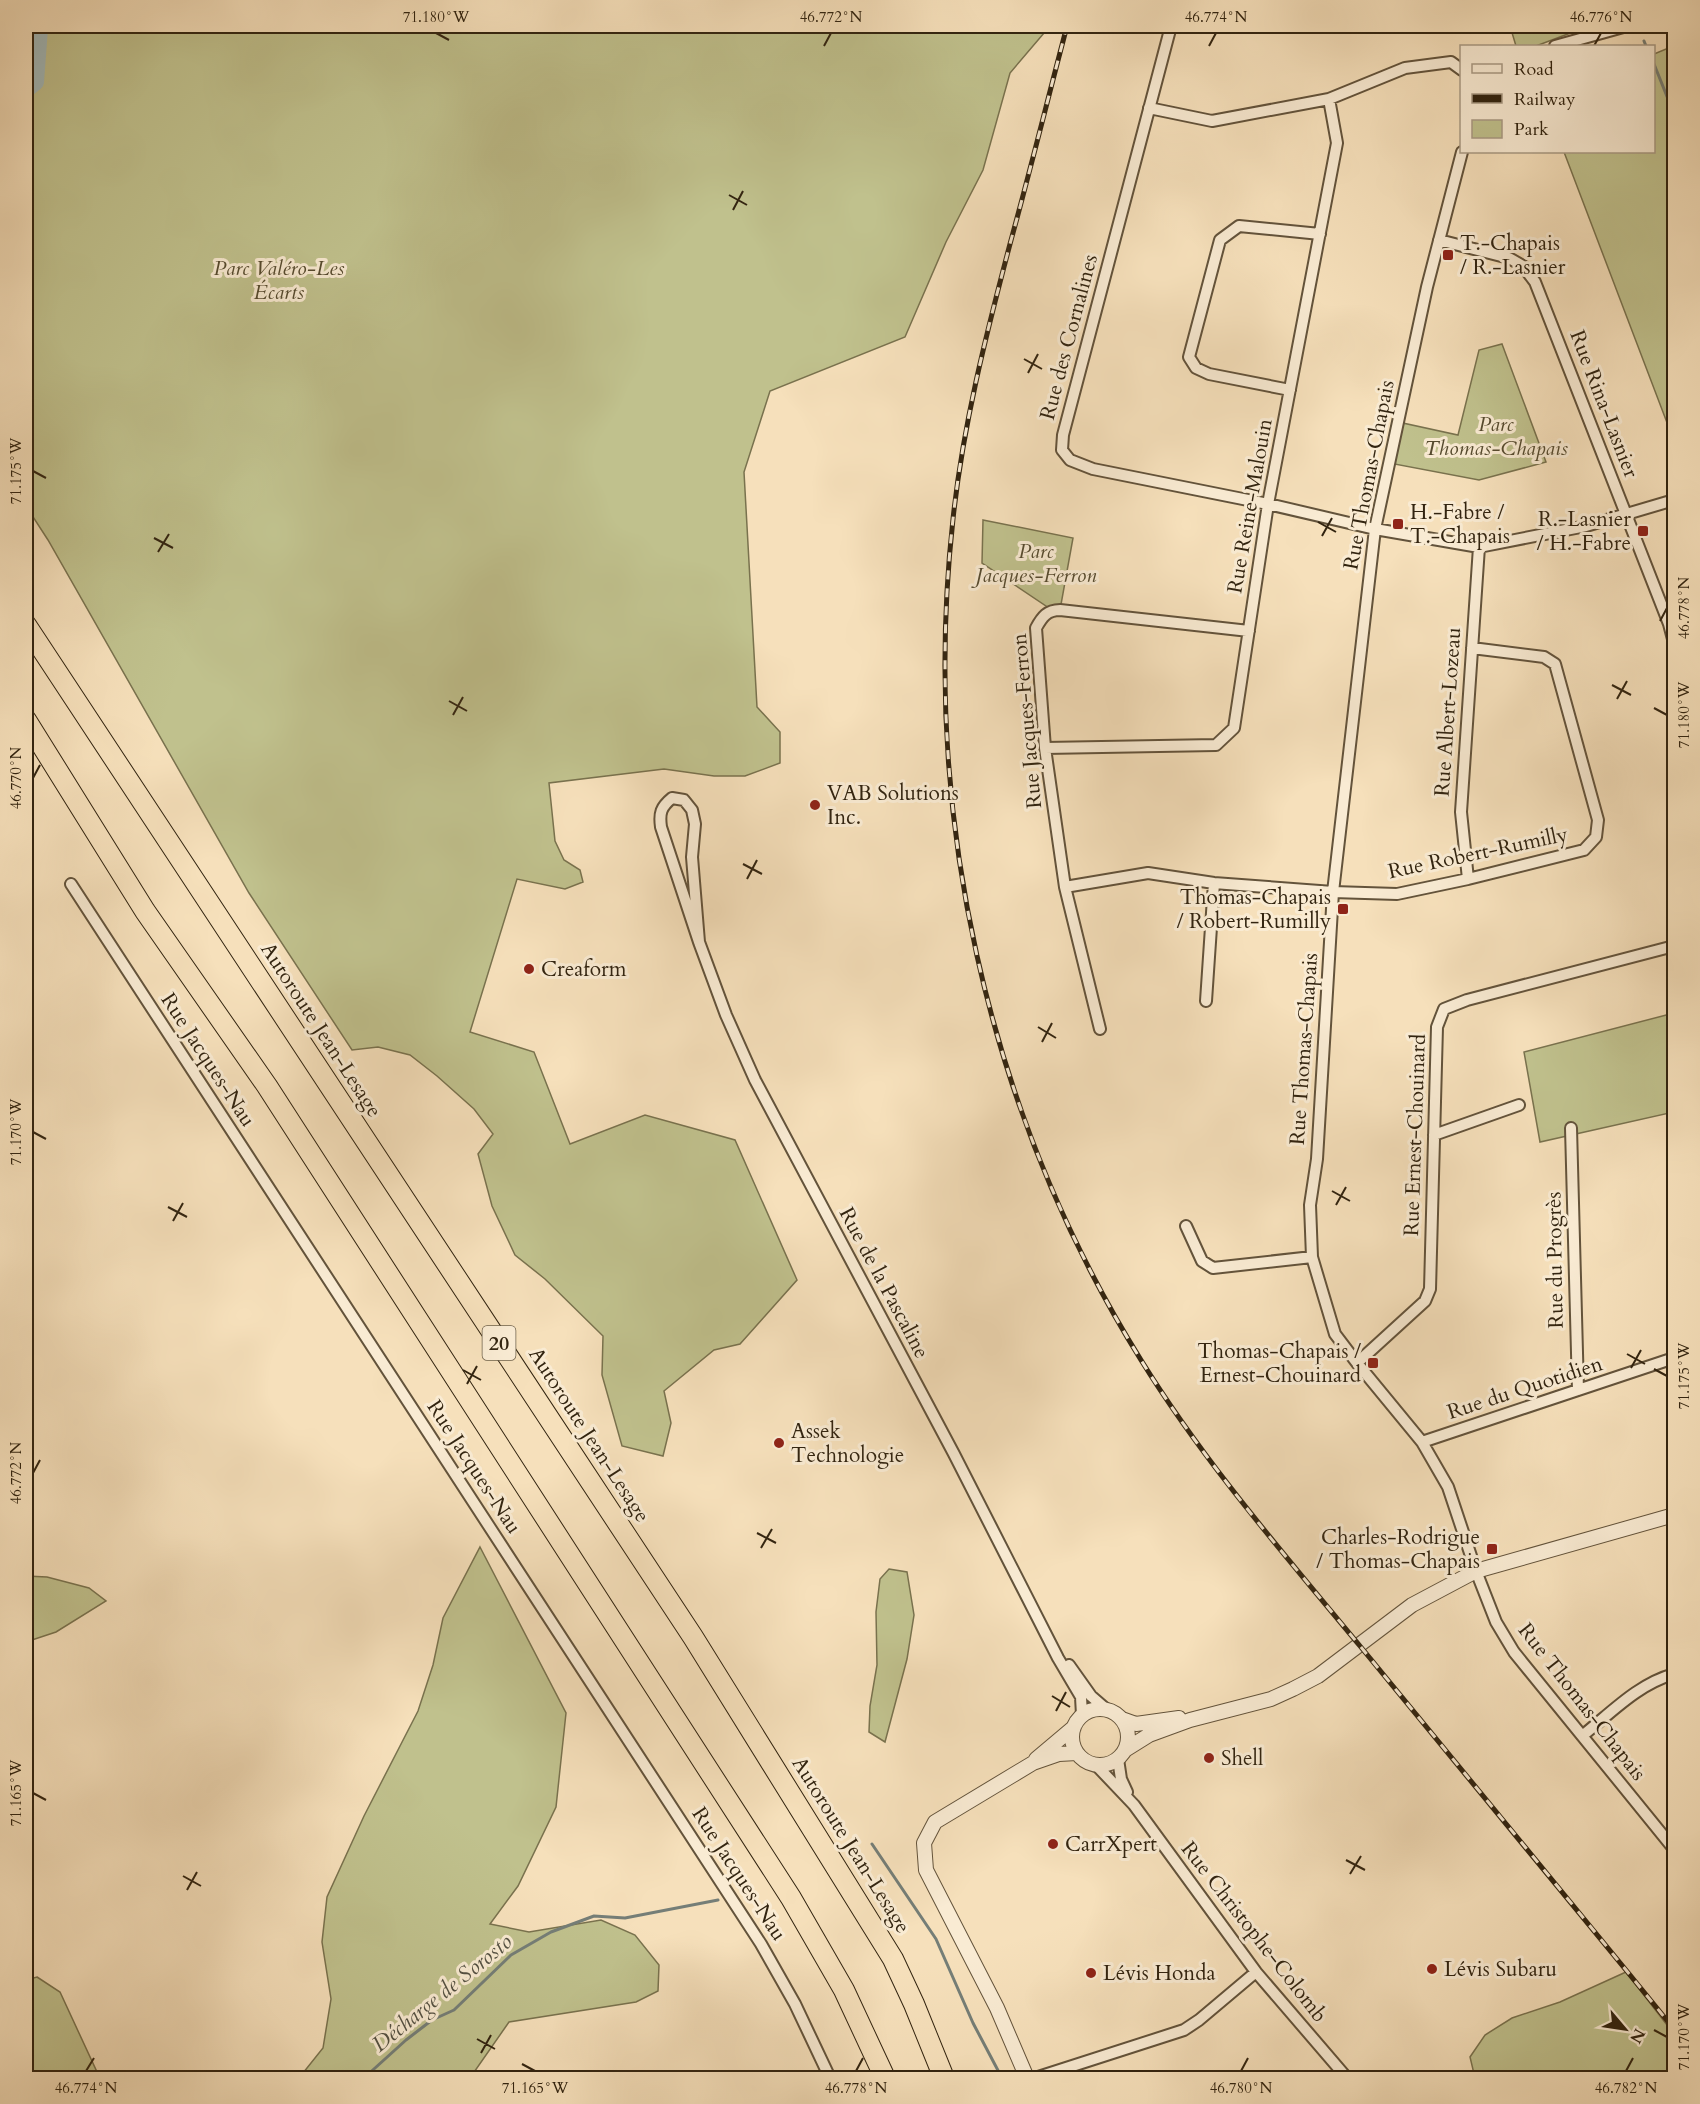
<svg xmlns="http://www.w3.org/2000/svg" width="1700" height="2104" viewBox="0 0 1700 2104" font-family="Cardo,serif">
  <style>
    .green { fill: #c0c18d; stroke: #79724e; stroke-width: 1.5 }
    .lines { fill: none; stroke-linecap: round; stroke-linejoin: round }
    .stream { stroke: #757e77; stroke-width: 3 }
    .river { stroke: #a2babb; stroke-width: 18 }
    .minor-casing { stroke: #63533b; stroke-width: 14 }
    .tertiary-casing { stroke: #63533b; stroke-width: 16 }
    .motorway-casing { stroke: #322410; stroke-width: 22 }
    .minor { stroke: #f9ebd3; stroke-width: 10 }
    .tertiary { stroke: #f9ebd3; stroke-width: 14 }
    .motorway { stroke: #f6e0bb; stroke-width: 20 }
    .rail-casing { stroke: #322410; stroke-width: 5 }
    .rail { stroke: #f9ebd3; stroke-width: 3; stroke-dasharray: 9; stroke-linecap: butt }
    .ticks { fill: none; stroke: #322410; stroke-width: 2 }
    .poi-dot { fill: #8f2418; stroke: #f9ebd3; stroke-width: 2 }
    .labels { text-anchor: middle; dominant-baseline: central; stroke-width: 6; stroke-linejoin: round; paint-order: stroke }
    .shield { fill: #f9ebd3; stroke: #6e604a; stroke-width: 1.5 }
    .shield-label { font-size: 20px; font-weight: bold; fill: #322410 }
    .poi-label { font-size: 21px; fill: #322410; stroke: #f9ebd3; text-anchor: start }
    .park-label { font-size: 21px; font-style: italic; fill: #564b2f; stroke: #f9ebd3 }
    .street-label { font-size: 21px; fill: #322410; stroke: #f9ebd3 }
    .water-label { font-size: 22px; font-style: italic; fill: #545143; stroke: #f9ebd3 }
    .neatline { fill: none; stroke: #322410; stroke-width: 2 }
    .ticks-label { font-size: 15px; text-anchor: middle; fill: #322410 }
  </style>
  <rect width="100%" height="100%" fill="#f6e0bb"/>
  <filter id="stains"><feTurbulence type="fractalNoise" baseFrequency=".00333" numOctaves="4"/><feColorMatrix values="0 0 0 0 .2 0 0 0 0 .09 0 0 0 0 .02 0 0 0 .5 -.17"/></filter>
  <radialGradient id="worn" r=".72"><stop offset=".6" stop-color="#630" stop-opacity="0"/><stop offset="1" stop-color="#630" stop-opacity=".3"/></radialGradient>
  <path class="green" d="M26 26H1050L1010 73 983 170 946 242 905 337 770 391 744 472 757 707 780 732V763L745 776H714L664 769 549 783 555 841 564 860 580 870 583 882 565 889 517 879 470 1032 534 1052 570 1144 645 1115 735 1140 797 1280 740 1344 714 1350 664 1391 671 1423 663 1456 622 1446 602 1375 603 1336 545 1279 515 1255 492 1206 478 1154 493 1134 474 1109 437 1076 410 1055 378 1047 352 1050 249 893 48 540 26 506Z
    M1510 26H1589L1536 46H1516Z
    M1671 47 1674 55V441L1564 152H1654V54Z
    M1502 344 1546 462 1479 480 1389 463 1398 422 1458 435 1479 350Z
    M983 520 1073 538 1060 610H1052L982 563Z
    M1674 1013V1112L1540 1142 1524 1052Z
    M480 1547 566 1713 556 1807 518 1886 490 1924 529 1932 601 1920 635 1935 659 1965 658 1991 636 2002 509 2022 470 2078H299L323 2048 331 1999 322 1942 327 1897 364 1816 418 1711 433 1665 443 1618Z
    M889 1569 907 1572 914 1615 907 1659 885 1742 869 1732 870 1706 877 1665 876 1612 880 1579Z
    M26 1576 47 1577 89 1588 106 1601 56 1632 26 1642Z
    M1626 1972 1674 2034V2078H1475L1470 2057 1485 2035 1512 2018 1560 2002Z
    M37 1977 60 1992 97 2072V2078H26V1980Z"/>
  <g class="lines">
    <path class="stream" d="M1644 41 1646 46
      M1654 64 1674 114
      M872 1844 936 1939 973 2023 1002 2078
      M364 2078 406 2040 432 2020 454 2010 511 1955 551 1932 594 1916 625 1918 718 1900"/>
    <path class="river" d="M26 89 35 82 39 28 35 26"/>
    <g class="minor-casing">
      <path id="minor" d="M1171 26 1063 435 1062 450 1070 460 1093 469 1268 504 1375 529 1479 547 1586 526 1674 500
        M1555 46 1627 26
        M1149 108 1212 121 1329 99 1405 68 1451 62 1462 70
        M1462 152 1427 287 1375 529 1333 892 1317 1159 1310 1205 1312 1257 1335 1334 1357 1363 1422 1442 1448 1487 1476 1571 1496 1622 1514 1652 1674 1849
        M1439 240 1509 258 1523 266 1535 282 1669 624 1674 643
        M1290 390 1209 374 1196 368 1189 357 1220 240 1239 226 1320 234
        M1045 748 1216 745 1234 728 1268 504 1337 143 1329 99
        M1468 879 1461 812 1479 547
        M71 884 761 1944 795 2004 830 2078
        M1065 887 1148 873 1214 883 1333 892 1397 894 1468 879 1584 850 1596 837 1598 820 1555 664 1544 657 1472 648
        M699 942 692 857 695 824 692 810 684 800 672 798C661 807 659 813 661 827L699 942 726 1015 755 1080 954 1454 1058 1658 1081 1697 1082 1715
        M1206 1001 1214 883
        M1100 1029 1065 887 1045 748 1036 628C1042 617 1047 610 1060 610L1249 631
        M1674 1099V1103
        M1571 1128 1578 1390
        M1434 1135 1519 1105
        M1186 1226 1202 1261 1213 1268 1312 1257
        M1357 1363 1425 1301 1430 1289 1437 1027 1444 1009 1467 1000 1674 946
        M1422 1442 1674 1358
        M1069 1665 1091 1696 1106 1709
        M1582 1736C1612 1712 1638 1684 1674 1674
        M1118 1759 1121 1779 1127 1792
        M1096 1765 1134 1805 1256 1972 1347 2078
        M1035 2078 1184 2030 1199 2020 1256 1972"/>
    </g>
    <g class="tertiary-casing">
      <path id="tertiary" d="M1072 1737a28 28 0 1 1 56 0a28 28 0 1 1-56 0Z
        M1122 1719 1136 1724 1179 1718
        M1125 1750 1149 1735 1190 1720 1271 1699 1293 1689 1318 1676 1412 1605 1476 1571 1674 1515
        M1036 1759 1074 1727
        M1027 2078 997 2008 926 1870 924 1843 935 1822 1033 1763 1059 1754 1077 1753"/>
    </g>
    <g class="motorway-casing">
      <path id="motorway" d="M26 625 693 1637 893 1959 914 2004 944 2078
        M26 720 145 911 267 1086 791 1898 844 1990 885 2078"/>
    </g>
    <use href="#minor" class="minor"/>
    <use href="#tertiary" class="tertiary"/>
    <use href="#motorway" class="motorway"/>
    <g class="rail-casing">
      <path id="rail" d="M1067 26C1048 98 1030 171 1010 244 986 335 963 425 953 519 921 810 986 1111 1141 1360 1204 1462 1284 1554 1360 1646 1465 1774 1570 1901 1674 2029"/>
    </g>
    <use href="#rail" class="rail"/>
  </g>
  <path class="ticks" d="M436 33 449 40M824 46 831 33M1209 46 1216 33M1594 46 1601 33M729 195 747 205M733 210 743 191M1024 359 1042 369M1028 373 1038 354M33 471 46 478M1318 522 1336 532M1322 536 1332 518M154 538 173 548M158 552 169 534M1660 621 1667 608M1612 685 1631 695M1617 699 1627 681M449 701 467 711M1654 708 1667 715M453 715 463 697M33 778 40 765M743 864 762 874M747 879 757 860M1038 1027 1056 1038M1042 1042 1052 1023M33 1132 46 1139M1332 1191 1350 1201M1336 1205 1346 1187M168 1207 187 1217M173 1221 183 1203M1627 1354 1645 1364M1631 1368 1641 1350M1654 1369 1667 1376M463 1370 481 1380M467 1384 477 1366M33 1473 40 1460M757 1533 776 1543M761 1548 772 1529M1052 1696 1070 1707M1056 1711 1066 1692M33 1793 46 1800M1346 1860 1365 1870M1350 1874 1361 1856M183 1876 201 1886M187 1890 197 1872M1654 2030 1667 2037M477 2039 495 2049M481 2053 491 2035M522 2064 535 2071M86 2071 94 2058M856 2071 863 2058M1241 2071 1248 2058M1626 2071 1633 2058"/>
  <g class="poi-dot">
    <rect x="1442" y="249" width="12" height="12" rx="3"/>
    <rect x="1392" y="518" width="12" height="12" rx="3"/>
    <rect x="1637" y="525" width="12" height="12" rx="3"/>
    <circle cx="815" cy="805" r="6"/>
    <rect x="1337" y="903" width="12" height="12" rx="3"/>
    <circle cx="529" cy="969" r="6"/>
    <rect x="1367" y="1357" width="12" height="12" rx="3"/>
    <circle cx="779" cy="1443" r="6"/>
    <rect x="1486" y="1543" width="12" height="12" rx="3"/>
    <circle cx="1209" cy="1758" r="6"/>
    <circle cx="1053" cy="1844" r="6"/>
    <circle cx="1432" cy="1969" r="6"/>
    <circle cx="1091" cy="1973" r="6"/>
  </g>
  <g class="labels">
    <rect class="shield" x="482.5" y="1326" width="33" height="34" rx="4.5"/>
    <g class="shield-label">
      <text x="499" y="1343">20</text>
    </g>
    <g class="poi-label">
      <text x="1460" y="243">T.-Chapais<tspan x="1460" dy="24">/ R.-Lasnier</tspan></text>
      <text x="1410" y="512">H.-Fabre /<tspan x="1410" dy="24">T.-Chapais</tspan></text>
      <text x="1631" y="519" text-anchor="end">R.-Lasnier<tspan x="1631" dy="24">/ H.-Fabre</tspan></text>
      <text x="827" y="793">VAB Solutions<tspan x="827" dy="24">Inc.</tspan></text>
      <text x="1331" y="897" text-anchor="end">Thomas-Chapais<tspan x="1331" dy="24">/ Robert-Rumilly</tspan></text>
      <text x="541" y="969">Creaform</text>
      <text x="1361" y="1351" text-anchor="end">Thomas-Chapais /<tspan x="1361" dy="24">Ernest-Chouinard</tspan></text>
      <text x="791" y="1431">Assek<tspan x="791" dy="24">Technologie</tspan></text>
      <text x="1480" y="1537" text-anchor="end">Charles-Rodrigue<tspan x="1480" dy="24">/ Thomas-Chapais</tspan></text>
      <text x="1221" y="1758">Shell</text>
      <text x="1065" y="1844">CarrXpert</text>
      <text x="1444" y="1969">Lévis Subaru</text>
      <text x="1103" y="1973">Lévis Honda</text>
    </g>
    <g class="park-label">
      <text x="279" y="268">Parc Valéro-Les<tspan x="279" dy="24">Écarts</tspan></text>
      <text x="1496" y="424">Parc<tspan x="1496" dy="24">Thomas-Chapais</tspan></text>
      <text x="1036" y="551">Parc<tspan x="1036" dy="24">Jacques-Ferron</tspan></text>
    </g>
    <g class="street-label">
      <text transform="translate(1069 337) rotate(-75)">Rue des Cornalines</text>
      <text transform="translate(1604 404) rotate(69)">Rue Rina-Lasnier</text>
      <text transform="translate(1369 475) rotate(-79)">Rue Thomas-Chapais</text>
      <text transform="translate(1250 506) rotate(-80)">Rue Reine-Malouin</text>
      <text transform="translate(1448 712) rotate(-86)">Rue Albert-Lozeau</text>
      <text transform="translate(1027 721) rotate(-95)">Rue Jacques-Ferron</text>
      <text transform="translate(1478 853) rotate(-12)">Rue Robert-Rumilly</text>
      <text transform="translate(321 1030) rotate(57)">Autoroute Jean-Lesage</text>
      <text transform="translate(1304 1049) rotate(-86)">Rue Thomas-Chapais</text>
      <text transform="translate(208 1060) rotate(57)">Rue Jacques-Nau</text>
      <text transform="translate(1415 1135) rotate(-88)">Rue Ernest-Chouinard</text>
      <text transform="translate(1555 1260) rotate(-91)">Rue du Progrès</text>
      <text transform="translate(884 1283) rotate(62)">Rue de la Pascaline</text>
      <text transform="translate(1525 1388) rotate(-18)">Rue du Quotidien</text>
      <text transform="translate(589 1435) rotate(57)">Autoroute Jean-Lesage</text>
      <text transform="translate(474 1467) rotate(57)">Rue Jacques-Nau</text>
      <text transform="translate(1582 1702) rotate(52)">Rue Thomas-Chapais</text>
      <text transform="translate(851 1845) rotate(58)">Autoroute Jean-Lesage</text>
      <text transform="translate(739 1874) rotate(57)">Rue Jacques-Nau</text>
      <text transform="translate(1254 1932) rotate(52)">Rue Christophe-Colomb</text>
    </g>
    <g class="water-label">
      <text transform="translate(442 1993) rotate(-39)">Décharge de Sorosto</text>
    </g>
  </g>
  <rect width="1700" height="2104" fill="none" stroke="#f6e0bb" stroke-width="66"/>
  <rect x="1460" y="45" width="195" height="108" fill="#f9ebd3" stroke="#a99b85" stroke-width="1.5"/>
  <rect x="1472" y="64" width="30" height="9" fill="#f9ebd3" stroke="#a99b85" stroke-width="1.5"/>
  <text x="1514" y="75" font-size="18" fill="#322410">Road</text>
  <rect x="1472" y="94" width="30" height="9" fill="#322410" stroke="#a99b85" stroke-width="1.5"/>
  <text x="1514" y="105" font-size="18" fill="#322410">Railway</text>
  <rect x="1472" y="120" width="30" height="18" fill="#c0c18d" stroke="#a99b85" stroke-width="1.5"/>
  <text x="1514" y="135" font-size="18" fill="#322410">Park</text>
  <g transform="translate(1625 2029) rotate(119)" stroke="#f9ebd3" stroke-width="4.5" paint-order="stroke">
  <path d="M0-4.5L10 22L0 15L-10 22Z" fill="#322410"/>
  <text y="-9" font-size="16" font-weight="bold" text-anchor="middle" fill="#322410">N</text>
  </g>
  <rect x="33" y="33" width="1634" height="2038" class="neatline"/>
  <g class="ticks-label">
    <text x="436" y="22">71.180°W</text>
    <text x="831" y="22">46.772°N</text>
    <text x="1216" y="22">46.774°N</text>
    <text x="1601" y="22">46.776°N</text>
    <text transform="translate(16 471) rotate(-90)" y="5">71.175°W</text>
    <text transform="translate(1684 608) rotate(-90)" y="5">46.778°N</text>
    <text transform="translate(1684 715) rotate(-90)" y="5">71.180°W</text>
    <text transform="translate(16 778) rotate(-90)" y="5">46.770°N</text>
    <text transform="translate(16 1132) rotate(-90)" y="5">71.170°W</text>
    <text transform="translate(1684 1376) rotate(-90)" y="5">71.175°W</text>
    <text transform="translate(16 1473) rotate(-90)" y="5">46.772°N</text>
    <text transform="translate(16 1793) rotate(-90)" y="5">71.165°W</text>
    <text transform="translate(1684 2037) rotate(-90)" y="5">71.170°W</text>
    <text x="86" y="2093">46.774°N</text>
    <text x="535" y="2093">71.165°W</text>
    <text x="856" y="2093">46.778°N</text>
    <text x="1241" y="2093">46.780°N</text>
    <text x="1626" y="2093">46.782°N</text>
  </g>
  <rect width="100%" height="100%" filter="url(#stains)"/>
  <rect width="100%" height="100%" fill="url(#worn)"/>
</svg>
